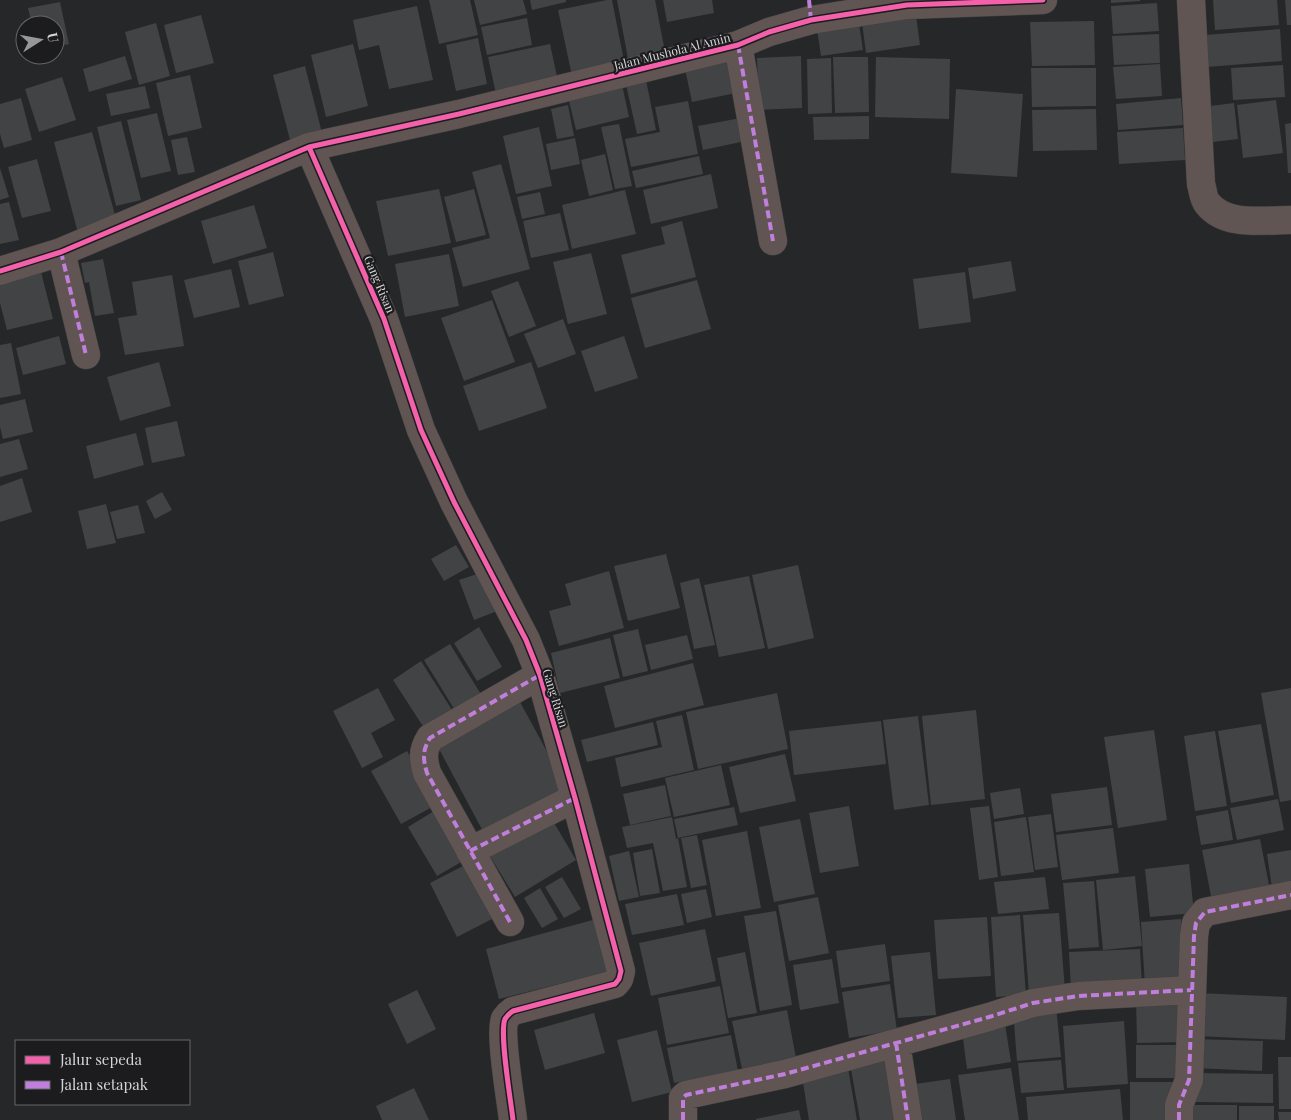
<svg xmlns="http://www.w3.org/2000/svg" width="1291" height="1120" viewBox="0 0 1291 1120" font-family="'Playfair Display',serif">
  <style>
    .building { fill: #424344 }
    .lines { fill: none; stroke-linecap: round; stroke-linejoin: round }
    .street-casing { stroke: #424344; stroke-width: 29 }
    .street { stroke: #605552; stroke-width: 28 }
    .quiet { stroke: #c07fdc; stroke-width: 4; stroke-dasharray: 8 4; stroke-linecap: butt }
    .cycleway-casing { stroke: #1c1c1f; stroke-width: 8 }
    .cycleway { stroke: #f560ab; stroke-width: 5 }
    .labels { text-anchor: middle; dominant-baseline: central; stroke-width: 4.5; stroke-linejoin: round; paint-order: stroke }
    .street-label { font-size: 12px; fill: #d3d4d6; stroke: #1c1c1f }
  </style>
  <rect width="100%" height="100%" fill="#262728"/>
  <path class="building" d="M429 0H470L478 35 439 44Z
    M474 0H523L527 14 480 25Z
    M530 0H566V2L532 10Z
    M607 0H612L625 66 572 76 558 10Z
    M617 0H655L666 57 629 64Z
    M663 0H712L714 13 667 22Z
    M1111 0H1140V1L1111 3Z
    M1213 0H1277L1279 25 1215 30Z
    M1285 0H1291V25H1287Z
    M60 2 69 44 55 47V25H32L28 8Z
    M1157 3 1159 31 1113 34 1111 6Z
    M417 6 433 80 389 89 379 45 359 50 353 20Z
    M915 8 920 45 866 53 861 15Z
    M201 15 214 63 176 73 164 25Z
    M858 17 863 50 821 56 816 23Z
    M527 18 532 45 487 55 481 27Z
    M1094 21 1095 65 1032 66 1030 22Z
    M156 23 170 76 139 85 125 32Z
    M1280 29 1282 61 1207 67 1205 35Z
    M1159 34 1160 63 1114 65 1112 36Z
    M478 38 487 84 456 91 446 45Z
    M353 44 368 106 326 117 311 55Z
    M550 44 558 81 496 94 488 57Z
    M125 56 132 79 89 92 83 69Z
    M801 56 802 108 759 110 757 58Z
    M833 57H868L869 112 835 113Z
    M876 57 950 59 949 119 875 117Z
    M831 58 832 113 808 114 807 59Z
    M734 60 741 92 692 102 685 69Z
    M1160 64 1162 96 1116 99 1113 67Z
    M1283 65 1285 97 1233 100 1231 68Z
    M305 66 322 133 290 140 273 75Z
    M1031 68H1096V106L1032 107Z
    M190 75 202 128 168 136 156 83Z
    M645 75 656 130 637 134 625 80Z
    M62 77 76 120 39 132 25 89Z
    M621 80 629 117 576 130 567 93Z
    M145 86 150 108 111 116 106 94Z
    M956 89 1023 94 1017 177 951 173Z
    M21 98 32 140 4 148 0 134V104Z
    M1181 98 1183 125 1118 130 1116 104Z
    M1276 100 1283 153 1243 158 1237 105Z
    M688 101 698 154 631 167 625 139 660 132 655 107Z
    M1234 103 1238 139 1213 142 1210 106Z
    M568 105 574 136 557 139 551 109Z
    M1096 109 1097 150 1033 151 1032 110Z
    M157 113 171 171 141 178 127 120Z
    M869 116V139L814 140 813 117Z
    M746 117 750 140 703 150 698 126Z
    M121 121 141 200 116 206 97 127Z
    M1291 123V173H1288L1285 124Z
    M619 124 632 186 615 189 601 127Z
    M539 127 552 186 516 194 503 136Z
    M1183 128 1185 160 1119 164 1117 132Z
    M92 132 117 222 78 233 54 142Z
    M187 137 195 172 178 175 171 140Z
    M575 138 580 164 551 170 546 144Z
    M605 154 613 190 589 196 581 160Z
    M699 156 703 174 636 188 632 171Z
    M37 159 51 211 22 218 8 167Z
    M501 164 530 269 463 287 452 248 490 238 472 172Z
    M0 168 9 197 0 200Z
    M711 174 718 208 651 224 643 190Z
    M439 189 451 243 388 256 376 201Z
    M474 189 486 235 456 242 444 197Z
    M625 190 636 234 572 249 562 205Z
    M540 192 545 214 522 219 517 197Z
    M9 202 19 240 0 244V204Z
    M254 205 267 248 213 264 201 221Z
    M560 213 569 250 531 258 523 221Z
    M682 221 696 277 631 294 621 255 665 244 661 227Z
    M273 252 284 296 249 305 238 261Z
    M591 253 607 314 568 324 553 262Z
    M449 254 459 306 405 317 395 264Z
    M103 259 114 313 95 316 89 282 85 283 81 263Z
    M1011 261 1016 291 973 299 968 268Z
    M40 268 53 319 7 330 0 303V278Z
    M231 269 240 307 194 318 184 280Z
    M965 272 971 322 919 329 913 279Z
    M172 275 184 346 125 355 118 318 137 315 132 282Z
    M697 280 711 329 645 348 631 298Z
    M518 281 536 326 509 337 491 291Z
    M492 300 515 362 464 381 441 318Z
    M563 319 576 354 538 368 524 334Z
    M59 336 66 364 23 375 16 348Z
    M624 336 638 378 595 392 581 351Z
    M11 343 21 394 0 398V345Z
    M159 362 171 406 120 421 107 377Z
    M531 362 547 408 479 431 463 386Z
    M25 399 33 432 3 439 0 427V405Z
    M177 421 185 456 152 463 145 428Z
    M136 433 144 465 94 479 86 446Z
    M19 439 28 469 0 477V444Z
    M22 478 32 512 0 522V486Z
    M162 492 172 510 155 519 146 501Z
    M106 504 116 543 87 549 78 511Z
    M138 505 145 533 117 539 110 512Z
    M456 545 469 567 444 581 431 559Z
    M666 554 680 608 628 621 614 566Z
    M798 565 814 638 768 649 752 575Z
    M486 571 500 610 474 620 459 580Z
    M609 571 624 628 559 646 549 611 571 605 565 584Z
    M749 576 765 648 719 657 704 585Z
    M699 578 715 645 694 649 680 583Z
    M479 627 502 667 477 681 454 643Z
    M638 629 648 671 623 677 613 635Z
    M687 635 693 659 651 670 645 645Z
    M610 638 620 678 560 693 551 653Z
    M450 644 482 696 456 712 424 660Z
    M421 661 454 713 426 731 393 680Z
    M693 663 704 705 615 728 604 686Z
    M378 688 395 720 371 733 383 757 362 768 333 711Z
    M1291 688V800L1280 802 1261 693Z
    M777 693 788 749 698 769 686 712Z
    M520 702 569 792 486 837 438 747Z
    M976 710 985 799 931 805 922 716Z
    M682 715 694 770 621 787 615 758 662 747 656 721Z
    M918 716 929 805 894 810 883 720Z
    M881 721 886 764 794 775 789 731Z
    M653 722 658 745 587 762 581 740Z
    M1261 724 1274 795 1231 803 1218 731Z
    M1154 730 1167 820 1118 828 1104 737Z
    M1215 731 1227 806 1195 811 1184 736Z
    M407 751 436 805 401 824 371 771Z
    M785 754 796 801 740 813 729 767Z
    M721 765 730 805 674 817 665 778Z
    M665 785 671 816 630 825 623 794Z
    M1107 787 1112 825 1056 832 1051 794Z
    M1020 788 1024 814 994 819 990 793Z
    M1278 799 1284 830 1237 840 1230 808Z
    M849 806 859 866 820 873 809 813Z
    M989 806 998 877 979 880 970 808Z
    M734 807 738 825 678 838 674 819Z
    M1228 810 1233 840 1201 845 1196 816Z
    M434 811 463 861 437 876 408 827Z
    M1051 814 1058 867 1035 870 1028 817Z
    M550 816 576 860 515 897 488 853Z
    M672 817 676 839 678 838 687 887 663 891 653 843 627 848 622 827Z
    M1026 817 1034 872 1001 876 994 822Z
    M800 819 815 894 774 902 759 827Z
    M1113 828 1119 873 1062 880 1056 835Z
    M747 831 761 908 716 916 702 840Z
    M697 835 707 885 691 888 681 838Z
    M1260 839 1270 890 1212 901 1202 850Z
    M652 849 660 893 640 896 633 853Z
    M1291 850V885L1272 888 1267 854Z
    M629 851 639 897 619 901 609 856Z
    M467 864 494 918 457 937 430 883Z
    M1189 864 1194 913 1150 917 1145 869Z
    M1135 876 1142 946 1103 950 1096 880Z
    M562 877 581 909 564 918 545 887Z
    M1045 877 1049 909 998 914 994 882Z
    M1094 881 1099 947 1069 949 1063 883Z
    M540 888 558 919 542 928 524 898Z
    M706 889 712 917 687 923 681 894Z
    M677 894 684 925 632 935 625 904Z
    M818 897 829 953 789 961 778 905Z
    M776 911 792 1005 760 1011 744 916Z
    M1059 913 1065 991 1029 994 1023 915Z
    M1020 915 1026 995 996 997 991 917Z
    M987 917 991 976 938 979 934 920Z
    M600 918 614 970 499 999 486 949Z
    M1181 919 1185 983 1145 986 1141 922Z
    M705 929 716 981 651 996 639 943Z
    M885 944 890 981 841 988 836 951Z
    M1140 949 1142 986 1071 990 1069 952Z
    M745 952 757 1013 728 1018 717 958Z
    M930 952 936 1015 898 1018 891 956Z
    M832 959 839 1003 800 1010 793 965Z
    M890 984 897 1030 849 1038 842 992Z
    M720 986 729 1033 667 1045 658 998Z
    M417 990 436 1029 407 1044 388 1004Z
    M1197 993 1287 997 1285 1040 1196 1036Z
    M1136 997H1185L1186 1042 1137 1043Z
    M1056 1006 1061 1057 1017 1061 1013 1010Z
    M787 1010 796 1058 742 1069 732 1021Z
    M594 1013 605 1053 545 1070 534 1030Z
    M1124 1021 1128 1084 1067 1088 1063 1026Z
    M1005 1024 1011 1062 967 1069 962 1031Z
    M657 1030 672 1092 632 1102 617 1040Z
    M731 1035 738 1071 674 1083 667 1048Z
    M1194 1039 1263 1041 1262 1071 1193 1068Z
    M1136 1045H1186V1078H1136Z
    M895 1056 906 1120H860L850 1064Z
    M1278 1057H1291V1109H1279Z
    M1061 1060 1064 1090 1021 1093 1018 1063Z
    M848 1068 857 1120H809L802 1076Z
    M1011 1068 1019 1120H965L958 1075Z
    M1194 1073 1273 1074V1103L1194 1102Z
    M950 1079 956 1120H913L908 1085Z
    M1130 1082H1175V1120H1130Z
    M414 1088 429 1120H382L376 1106Z
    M1120 1089 1123 1120H1028L1026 1097Z
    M1183 1105H1237V1120H1183Z
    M1239 1106H1274V1120H1239Z
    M799 1110 801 1120H756V1119Z
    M1278 1112H1291V1120H1279Z"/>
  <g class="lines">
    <g class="street-casing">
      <path id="street" d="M1191 0 1201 184C1203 190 1203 198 1207 203 1225 227 1264 220 1291 220
        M738 45 773 241
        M309 147 384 319 421 430 454 502 526 640 540 675 575 798 621 971 619 979 615 984 513 1011C510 1013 507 1016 505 1019 499 1033 511 1101 513 1120
        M61 252 86 355
        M0 271 61 252 309 147 459 114 738 45 769 32 811 20 907 5 1043 0
        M470 851 575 798
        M510 922 427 773C423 759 422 751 430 738L540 675
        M896 1043 908 1120
        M683 1120V1098L686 1095 785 1074 989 1017 1033 1003 1078 996 1191 990
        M1179 1120V1105L1189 1080 1194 936 1196 923 1205 912 1291 895"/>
    </g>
    <use href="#street" class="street"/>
    <path class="quiet" d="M809 0 811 20
      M738 45 773 241
      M61 252 86 355
      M470 851 575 798
      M510 922 427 773C423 759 422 751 430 738L540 675
      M896 1043 908 1120
      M683 1120V1098L686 1095 785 1074 989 1017 1033 1003 1078 996 1191 990
      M1179 1120V1105L1189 1080 1194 936 1196 923 1205 912 1291 895"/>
    <g class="cycleway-casing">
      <path id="cycleway" d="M309 147 384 319 421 430 454 502 526 640 540 675 575 798 621 971 619 979 615 984 513 1011C510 1013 507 1016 505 1019 499 1033 511 1101 513 1120
        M0 271 61 252 309 147 459 114 738 45 769 32 811 20 907 5 1043 0"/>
    </g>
    <use href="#cycleway" class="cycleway"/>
  </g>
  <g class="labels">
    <g class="street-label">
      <text transform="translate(672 51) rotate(-14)">Jalan Mushola Al Amin</text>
      <text transform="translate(380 284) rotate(67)">Gang Risan</text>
      <text transform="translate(556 698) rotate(73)">Gang Risan</text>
    </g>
  </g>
  <rect x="15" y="1040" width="175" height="65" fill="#1c1c1f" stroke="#656668"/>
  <rect x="25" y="1056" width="25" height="8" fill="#f560ab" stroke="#656668"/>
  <text x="60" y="1065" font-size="15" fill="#d3d4d6">Jalur sepeda</text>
  <rect x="25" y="1081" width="25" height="8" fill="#c07fdc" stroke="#656668"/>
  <text x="60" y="1090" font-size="15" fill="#d3d4d6">Jalan setapak</text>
  <g transform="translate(40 40) rotate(79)"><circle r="24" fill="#1c1c1f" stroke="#656668"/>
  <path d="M0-4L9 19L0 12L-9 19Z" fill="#969799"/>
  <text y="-8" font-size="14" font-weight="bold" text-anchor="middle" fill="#d3d4d6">U</text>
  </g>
</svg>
